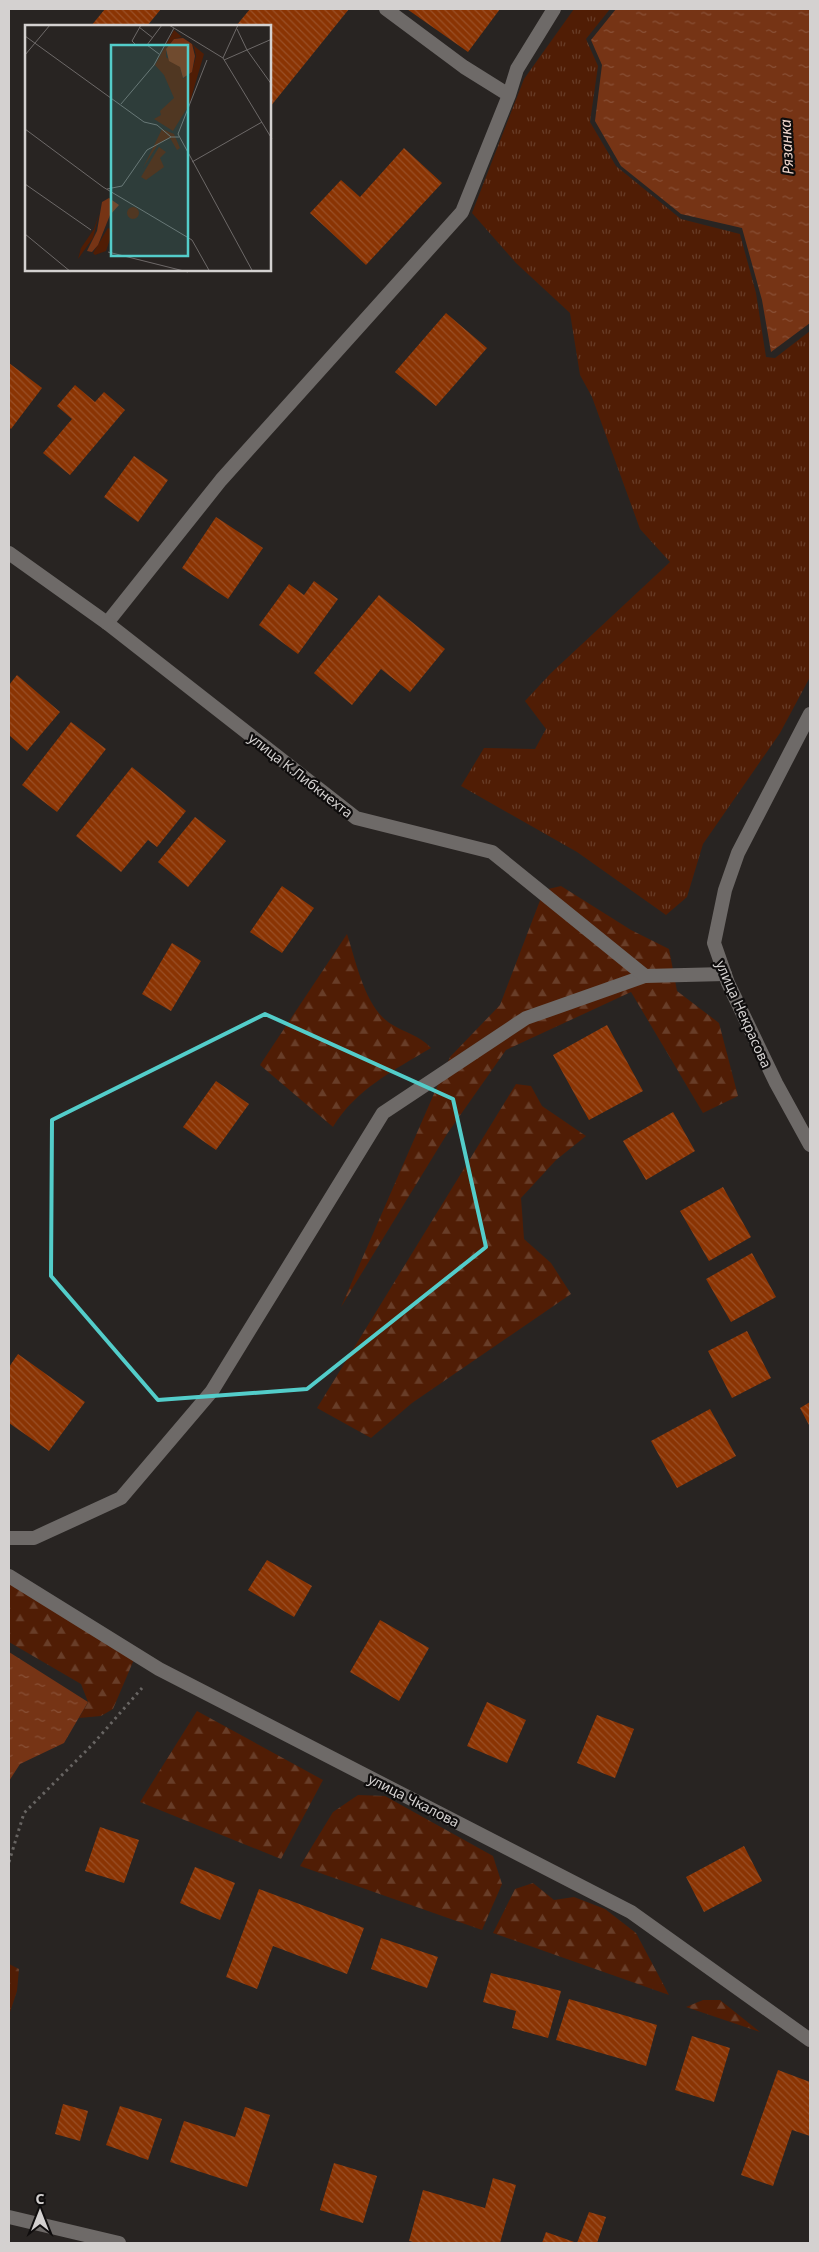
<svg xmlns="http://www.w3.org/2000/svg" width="819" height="2252" viewBox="0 0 819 2252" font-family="'Noto Sans',sans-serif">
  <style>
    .grass { fill: url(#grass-tufts) }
    .forest { fill: url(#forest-firs) }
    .water { fill: url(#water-ripples) }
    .building { fill: url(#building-back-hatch) }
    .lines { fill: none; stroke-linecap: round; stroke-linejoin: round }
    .path { stroke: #686563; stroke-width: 3; stroke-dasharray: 2.5 4; stroke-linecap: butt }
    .service { stroke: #6e6a68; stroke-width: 14 }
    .minor { stroke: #6e6a68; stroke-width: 14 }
    .tertiary { stroke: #6e6a68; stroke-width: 14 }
    .marked { fill: none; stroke: #53cdca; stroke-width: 4; stroke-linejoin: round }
    .labels { text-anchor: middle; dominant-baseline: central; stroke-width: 4.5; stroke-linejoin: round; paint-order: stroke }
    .street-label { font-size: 14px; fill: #d4d1d0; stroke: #0f0d0d }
    .water-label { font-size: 15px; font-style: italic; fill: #efd6cc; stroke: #0f0d0d }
    .inset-road { fill: none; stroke: #6d6968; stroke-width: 1 }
    .view { fill: #53cdca; fill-opacity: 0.15; stroke: #53cdca; stroke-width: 2.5 }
    .inset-edge { fill: none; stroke: #d4d1d0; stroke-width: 2.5 }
  </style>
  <defs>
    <pattern id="grass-tufts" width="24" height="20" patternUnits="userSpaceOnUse" patternTransform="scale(1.25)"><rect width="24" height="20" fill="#501d05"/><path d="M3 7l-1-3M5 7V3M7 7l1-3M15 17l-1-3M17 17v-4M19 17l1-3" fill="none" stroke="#683d28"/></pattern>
    <pattern id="forest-firs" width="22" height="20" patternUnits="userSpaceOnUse" patternTransform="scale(1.25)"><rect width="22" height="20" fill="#501d05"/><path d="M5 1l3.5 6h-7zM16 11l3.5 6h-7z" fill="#683d28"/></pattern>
    <pattern id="water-ripples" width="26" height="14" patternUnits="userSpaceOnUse" patternTransform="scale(1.25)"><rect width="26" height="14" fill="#763415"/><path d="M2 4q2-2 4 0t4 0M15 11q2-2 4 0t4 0" fill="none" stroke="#895036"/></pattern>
    <pattern id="building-back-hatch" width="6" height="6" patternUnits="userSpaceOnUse" patternTransform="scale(1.25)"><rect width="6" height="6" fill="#8a3403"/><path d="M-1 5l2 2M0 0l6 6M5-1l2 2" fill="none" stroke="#9a5027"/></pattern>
  </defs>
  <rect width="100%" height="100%" fill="#282422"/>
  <path class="grass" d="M574 9H610L586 39 598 66 590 122 616 166 681 219 740 234 756 293 766 357 775 358 810 331V677L780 733 703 844 687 897 666 915 577 852 461 786 484 748 535 749 546 729 525 701 551 673 670 562 640 529 592 397 580 375 570 313 516 263 472 213 524 79Z"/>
  <path class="forest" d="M561 886 631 930 669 949 677 991 719 1023 738 1096 703 1113 631 992 506 1050 447 1134 341 1307 450 1057 500 1005 544 890Z
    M347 934C356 961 365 1008 391 1024 405 1033 419 1035 431 1048 394 1070 355 1090 333 1127L260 1065Z
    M516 1084 531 1086 542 1106 586 1136 556 1160 521 1198 524 1239 551 1263 571 1294 412 1403 371 1438 317 1408Z
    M9 1570 138 1650 113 1709 101 1716 79 1718 88 1702 81 1684 9 1642Z
    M197 1711 323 1780 281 1859 140 1802Z
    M358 1795 385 1796 493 1856 502 1884 482 1930 300 1866 333 1812Z
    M533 1883 554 1900 574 1897 605 1909 636 1933 669 1995 493 1933 515 1889Z
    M9 1964 19 1969 17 1991 9 2015Z
    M703 2000H720L760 2032 686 2007Z"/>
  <path class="water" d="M616 9H810V323L771 352 762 300 742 228 681 214 621 166 595 121 602 65 591 40Z
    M9 1652 88 1702 64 1743 20 1764 9 1781Z"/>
  <path class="building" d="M105 9H161L147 26H91Z
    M250 9H349L270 107V26H236Z
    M407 9H500L468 52Z
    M404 148 442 183 366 265 310 213 341 180 360 197Z
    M446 313 487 348 436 406 395 372Z
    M9 363 42 388 11 429 9 427Z
    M75 385 95 402 104 392 125 410 70 475 43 453 72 419 57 406Z
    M134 456 168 480 138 522 104 497Z
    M216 517 263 548 228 599 182 568Z
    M314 581 338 599 298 654 259 625 289 584 304 595Z
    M379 595 445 649 410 692 381 669 352 705 314 673Z
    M17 675 60 712 27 751 9 735V685Z
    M71 722 106 749 57 812 22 785Z
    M132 767 186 811 157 847 148 840 121 872 76 836Z
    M195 817 226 841 188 887 158 862Z
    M282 886 314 908 282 953 250 932Z
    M172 943 201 961 171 1011 142 994Z
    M607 1025 643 1091 589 1120 553 1055Z
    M216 1081 249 1104 216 1150 183 1127Z
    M673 1112 695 1151 646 1180 623 1141Z
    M723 1187 751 1237 709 1261 680 1211Z
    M752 1253 776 1297 731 1322 706 1279Z
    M747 1331 771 1378 732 1398 708 1351Z
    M18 1354 85 1402 49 1451 9 1423V1367Z
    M810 1402V1427L800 1408Z
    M710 1409 736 1456 677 1488 651 1441Z
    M267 1560 312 1586 294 1617 248 1590Z
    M380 1620 429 1648 399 1701 350 1672Z
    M487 1702 526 1720 507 1763 467 1746Z
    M597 1715 634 1729 615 1778 577 1763Z
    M100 1827 139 1840 124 1883 85 1871Z
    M744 1846 762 1881 704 1912 686 1877Z
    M195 1867 235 1883 220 1920 180 1903Z
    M259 1889 364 1928 347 1974 273 1946 257 1989 226 1977Z
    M381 1938 438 1957 427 1988 371 1969Z
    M491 1973 561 1991 548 2038 512 2028 516 2011 483 2002Z
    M569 1999 657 2025 646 2066 556 2040Z
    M692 2036 730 2048 714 2102 675 2090Z
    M778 2070 810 2082V2136L792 2130 773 2186 741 2175Z
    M63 2104 88 2111 80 2141 55 2134Z
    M120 2106 162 2119 148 2160 106 2145Z
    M245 2107 270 2115 247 2187 170 2162 184 2121 235 2137Z
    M334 2163 377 2176 363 2223 320 2210Z
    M493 2178 516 2185 500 2243H417L409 2241 423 2190 485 2208Z
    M589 2212 606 2217 597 2243H542L546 2232 577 2243Z"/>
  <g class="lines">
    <path class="path" d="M9 1862 24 1813 92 1745 142 1688"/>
    <path class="service" d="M386 9 464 67 509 95
      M107 623 221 480 462 212 509 95 517 69 554 9
      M9 1538H34L121 1498 212 1391 383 1113 526 1018 645 976"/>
    <path class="minor" d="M9 553 107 623 356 818 492 852 645 976 725 974
      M9 1576 159 1669 631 1912 810 2040
      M9 2217 119 2243"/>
    <path class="tertiary" d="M810 714 738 853 725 890 714 943 728 983 776 1083 810 1145"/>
  </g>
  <path class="marked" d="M265 1014 453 1099 486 1247 307 1389 158 1400 51 1276 52 1120Z"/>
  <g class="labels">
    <g class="street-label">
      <text transform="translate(301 775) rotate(38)">улица К.Либкнехта</text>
      <text transform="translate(744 1014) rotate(66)">улица Некрасова</text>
      <text transform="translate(414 1800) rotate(27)">улица Чкалова</text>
    </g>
    <g class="water-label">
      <text transform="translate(786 147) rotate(-93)">Рязанка</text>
    </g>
  </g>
  <g transform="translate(25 25)">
    <rect width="246" height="246" fill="#282422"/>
    <path d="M149 5 157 12 149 14 141 23V32L155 42 158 54 167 47 171 31 169 22 158 12 179 29 164 80 148 106 129 94 136 90 135 86 149 73 139 50 130 40Z" fill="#501d05"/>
    <path d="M137 104 149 109 155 123 152 125 145 113 133 119 118 143ZM134 122 141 127 135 133 139 142 121 155 116 152ZM102 188a6 6 0 1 1 12 0a6 6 0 1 1-12 0ZM74 189 68 213 53 234 56 223 69 204ZM83 203 88 205 81 226 70 230 68 228Z" fill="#501d05"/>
    <path d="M158 13 167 19 170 31 167 47 158 53 155 42 144 36 141 24 149 14ZM84 173 94 180 85 190 73 220 67 227 62 226 72 206 77 177Z" fill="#763415"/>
    <path class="inset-road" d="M144 0 198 33 247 114M114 2 128 13M212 4 222 25 247 60M0 11 119 97 132 100 146 112H154M110 19 107 16 116 0M134 29 122 20 137 0M0 30 25 0M198 33 213 0M182 35 153 109 228 247M199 35 247 14M96 79 129 40 149 3M0 104 78 162 167 215 185 247M167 137 237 97M0 159 66 205M82 164 97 161 122 125 146 112M0 209 46 247M83 227 163 247"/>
    <path class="view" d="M86 20H163V231H86Z"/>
    <rect width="246" height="246" class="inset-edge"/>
  </g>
  <rect width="819" height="2252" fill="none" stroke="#d4d1d0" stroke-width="20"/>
  <g transform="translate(40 2212)" stroke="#0f0d0d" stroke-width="4" paint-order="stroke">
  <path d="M0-4L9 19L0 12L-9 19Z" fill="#d4d1d0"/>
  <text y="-8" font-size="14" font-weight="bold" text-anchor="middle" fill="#d4d1d0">С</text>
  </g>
</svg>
